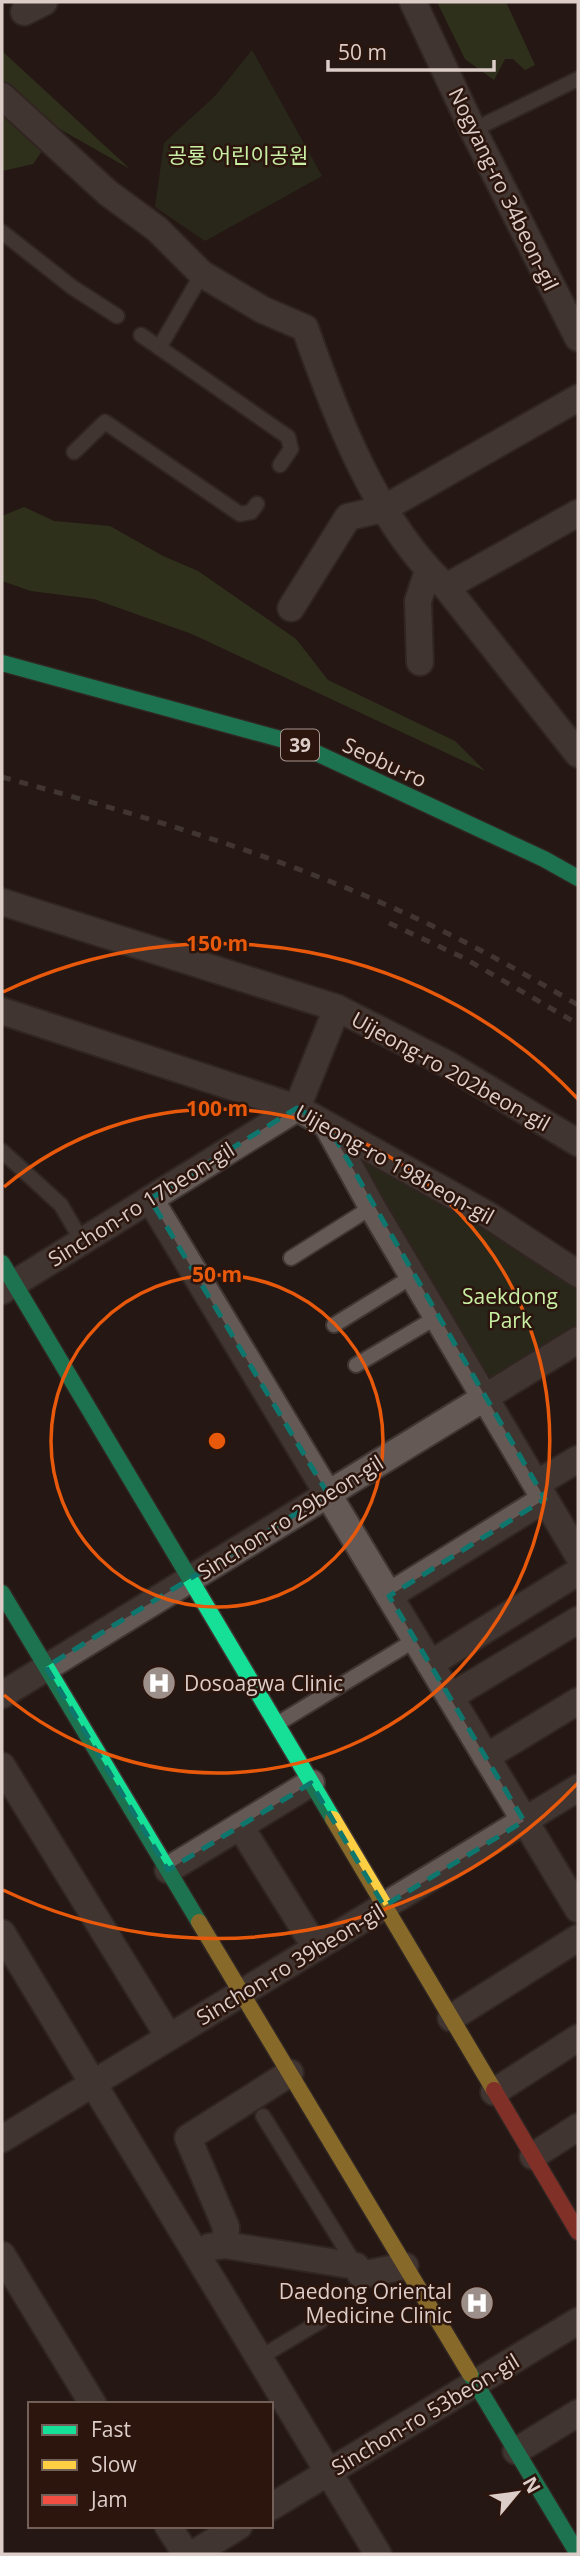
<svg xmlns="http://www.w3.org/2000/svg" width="580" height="2556" viewBox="0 0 580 2556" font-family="'Open Sans','Noto Sans KR',sans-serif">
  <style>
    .green { fill: #303b23 }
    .forest { fill: #3d4f26 }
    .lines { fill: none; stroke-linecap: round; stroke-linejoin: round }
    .lane-casing { stroke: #3f3532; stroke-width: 18 }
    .street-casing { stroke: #3f3532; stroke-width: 30 }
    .fast-casing { stroke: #3f3532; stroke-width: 19 }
    .slow-casing { stroke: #3f3532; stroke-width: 19 }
    .jam-casing { stroke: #3f3532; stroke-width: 19 }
    .lane { stroke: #645955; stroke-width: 14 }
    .street { stroke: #645955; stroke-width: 26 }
    .fast { stroke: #16e098; stroke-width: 16 }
    .slow { stroke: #ffcf43; stroke-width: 16 }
    .jam { stroke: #f24e42; stroke-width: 16 }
    .rail { stroke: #655a57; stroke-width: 5; stroke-dasharray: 9 9; stroke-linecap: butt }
    .marked { fill: none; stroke: #0f766e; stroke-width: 5; stroke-dasharray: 14 9; stroke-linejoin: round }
    .ring { fill: none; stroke: #e8590c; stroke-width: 3.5 }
    .labels { text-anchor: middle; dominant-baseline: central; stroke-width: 5; stroke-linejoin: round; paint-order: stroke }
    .shield { fill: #2b150d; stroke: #a89690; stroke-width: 2 }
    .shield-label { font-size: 19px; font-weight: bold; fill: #ddcdc8 }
    .park-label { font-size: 21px; fill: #c8efa4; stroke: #2b150d }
    .street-label { font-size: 21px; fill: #ddcdc8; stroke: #2b150d }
    .poi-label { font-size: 21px; fill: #ddcdc8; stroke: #2b150d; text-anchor: start }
    .centre { fill: #e8590c; stroke: #2b150d; stroke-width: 3.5 }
    .ring-label { font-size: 21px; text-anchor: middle; font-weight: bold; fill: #e8590c; stroke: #2b150d; stroke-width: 5; stroke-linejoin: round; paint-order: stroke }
  </style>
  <rect width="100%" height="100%" fill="#241814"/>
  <path class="green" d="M252 50 322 176 205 241 155 207 164 143 216 95Z
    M345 1147 443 1198 578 1284V1336L488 1388Z"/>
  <path class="forest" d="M437 2H506L535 65 525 70 513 59H505L494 80 465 59Z
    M2 51 130 169 58 128 33 164 2 171Z
    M24 507 54 521 110 526 163 556 198 571 296 639 328 680 455 741 485 771 192 634 94 599 31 591 2 581V516Z"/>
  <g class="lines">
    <g class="lane-casing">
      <path id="lane" d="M473 130 578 79
        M2 232 72 287 117 316
        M141 335 288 437 291 449 280 465
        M159 348 202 274
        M74 452 105 422 240 514 251 512 257 504
        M2 1151 61 1205 82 1241
        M291 1258 372 1207
        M334 1325 413 1276
        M356 1365 437 1317
        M277 1724 415 1640
        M263 2116 356 2266
        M259 2358 321 2321"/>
    </g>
    <g class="street-casing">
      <path id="street" d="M413 2 473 130 578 338
        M24 12 44 2
        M2 96 108 193 157 229 202 274 263 310 305 328C336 416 376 522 446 587L578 754
        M446 587 578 513
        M291 608 348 517 383 509 578 398
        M420 662 418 601 428 571
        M2 902 337 1008 449 1065 578 1143
        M2 1011 297 1108 488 1215 578 1274
        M328 1127 372 1207 578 1555
        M150 1199 578 1909
        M2 1291 297 1108 337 1008
        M536 1484 578 1459
        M389 1596 545 1499
        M430 1664 578 1572
        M2 1695 578 1340
        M450 1697 578 1620
        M486 1757 578 1701
        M2 1766 169 2037
        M240 1826 316 1948
        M168 1870 311 1783
        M2 1933 378 2554
        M451 2018 578 1938
        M494 2092 578 2038
        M2 2139 578 1788
        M533 2156 578 2127
        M225 2245 226 2227 188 2138 290 2073
        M209 2247 225 2245 356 2266 361 2275 405 2266
        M2 2255 93 2404
        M516 2451 578 2413
        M271 2507 578 2321
        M168 2526 186 2554
        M193 2554 239 2526"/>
    </g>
    <g class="fast-casing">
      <path id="fast" d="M2 663 295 743 544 859 578 878
        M2 1263 333 1819
        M2 1593 199 1922
        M470 2374 578 2554"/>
    </g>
    <g class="slow-casing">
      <path id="slow" d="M333 1819 494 2090
        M199 1922 470 2374"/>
    </g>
    <g class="jam-casing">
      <path id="jam" d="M494 2090 578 2232"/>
    </g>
    <use href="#lane" class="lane"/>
    <use href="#street" class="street"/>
    <use href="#fast" class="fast"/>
    <use href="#slow" class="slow"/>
    <use href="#jam" class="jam"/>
    <path class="rail" d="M2 777C136 814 272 853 400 911 461 938 520 971 578 1005
      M389 923 464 958 578 1024"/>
  </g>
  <path d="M0 0H580V2556H0ZM297 1108 328 1126 545 1499 389 1596 524 1821 384 1906 311 1783 168 1870 46 1667 328 1494 150 1199Z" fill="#241814" fill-opacity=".55" fill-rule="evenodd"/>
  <path class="marked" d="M297 1108 328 1126 545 1499 389 1596 524 1821 384 1906 311 1783 168 1870 46 1667 328 1494 150 1199Z"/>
  <g class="ring">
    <circle cx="217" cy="1441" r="166"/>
    <path d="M4 1187A332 332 0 1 1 4 1695"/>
    <path d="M578 1783A497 497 0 0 1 3 1890M3 992A497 497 0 0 1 578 1099"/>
  </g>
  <defs>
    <g id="hospital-disc" transform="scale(1.75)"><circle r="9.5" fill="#9c8e89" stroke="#2b150d"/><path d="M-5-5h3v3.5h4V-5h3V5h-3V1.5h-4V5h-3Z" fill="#fff"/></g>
  </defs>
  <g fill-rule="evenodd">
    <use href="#hospital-disc" x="159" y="1683"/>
    <use href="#hospital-disc" x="477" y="2303"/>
  </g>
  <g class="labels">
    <rect class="shield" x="281" y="729.5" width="38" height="31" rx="5"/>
    <g class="shield-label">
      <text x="300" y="745">39</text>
    </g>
    <g class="park-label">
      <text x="238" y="155">공룡 어린이공원</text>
      <text x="510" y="1296">Saekdong<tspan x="510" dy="24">Park</tspan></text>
    </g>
    <g class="street-label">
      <text transform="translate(504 189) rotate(64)">Nogyang-ro 34beon-gil</text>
      <text transform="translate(385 762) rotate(25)">Seobu-ro</text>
      <text transform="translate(451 1071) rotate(29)">Uijeong-ro 202beon-gil</text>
      <text transform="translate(395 1164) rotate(29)">Uijeong-ro 198beon-gil</text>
      <text transform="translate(141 1204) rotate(-32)">Sinchon-ro 17beon-gil</text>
      <text transform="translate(290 1517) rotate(-32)">Sinchon-ro 29beon-gil</text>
      <text transform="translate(290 1964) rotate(-31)">Sinchon-ro 39beon-gil</text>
      <text transform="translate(425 2414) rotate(-31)">Sinchon-ro 53beon-gil</text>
    </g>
    <g class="poi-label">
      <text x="184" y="1683">Dosoagwa Clinic</text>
      <text x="452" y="2291" text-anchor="end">Daedong Oriental<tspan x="452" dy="24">Medicine Clinic</tspan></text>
    </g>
  </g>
  <circle cx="217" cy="1441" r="10" class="centre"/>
  <g class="ring-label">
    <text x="217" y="951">150 m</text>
    <text x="217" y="1116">100 m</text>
    <text x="217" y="1282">50 m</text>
  </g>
  <rect width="580" height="2556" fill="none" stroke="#ddcdc8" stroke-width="7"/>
  <rect x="28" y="2402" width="245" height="126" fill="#2b150d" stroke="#725f58" stroke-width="2"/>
  <rect x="42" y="2425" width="35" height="10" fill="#16e098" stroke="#725f58" stroke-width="2"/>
  <text x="91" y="2437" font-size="21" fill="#ddcdc8">Fast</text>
  <rect x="42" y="2460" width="35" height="10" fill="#ffcf43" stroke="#725f58" stroke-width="2"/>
  <text x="91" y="2472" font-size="21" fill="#ddcdc8">Slow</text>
  <rect x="42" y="2495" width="35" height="10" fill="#f24e42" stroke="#725f58" stroke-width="2"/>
  <text x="91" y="2507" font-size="21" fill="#ddcdc8">Jam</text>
  <g transform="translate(517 2493) rotate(61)" stroke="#2b150d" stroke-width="5" paint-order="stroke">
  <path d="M0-5L12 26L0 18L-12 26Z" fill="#ddcdc8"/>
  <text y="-10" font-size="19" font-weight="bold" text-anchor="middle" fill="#ddcdc8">N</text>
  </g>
  <path d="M328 60v10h166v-10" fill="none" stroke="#ddcdc8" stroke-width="3.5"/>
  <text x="338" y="60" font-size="21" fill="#ddcdc8" stroke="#2b150d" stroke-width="5" paint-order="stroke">50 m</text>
</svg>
